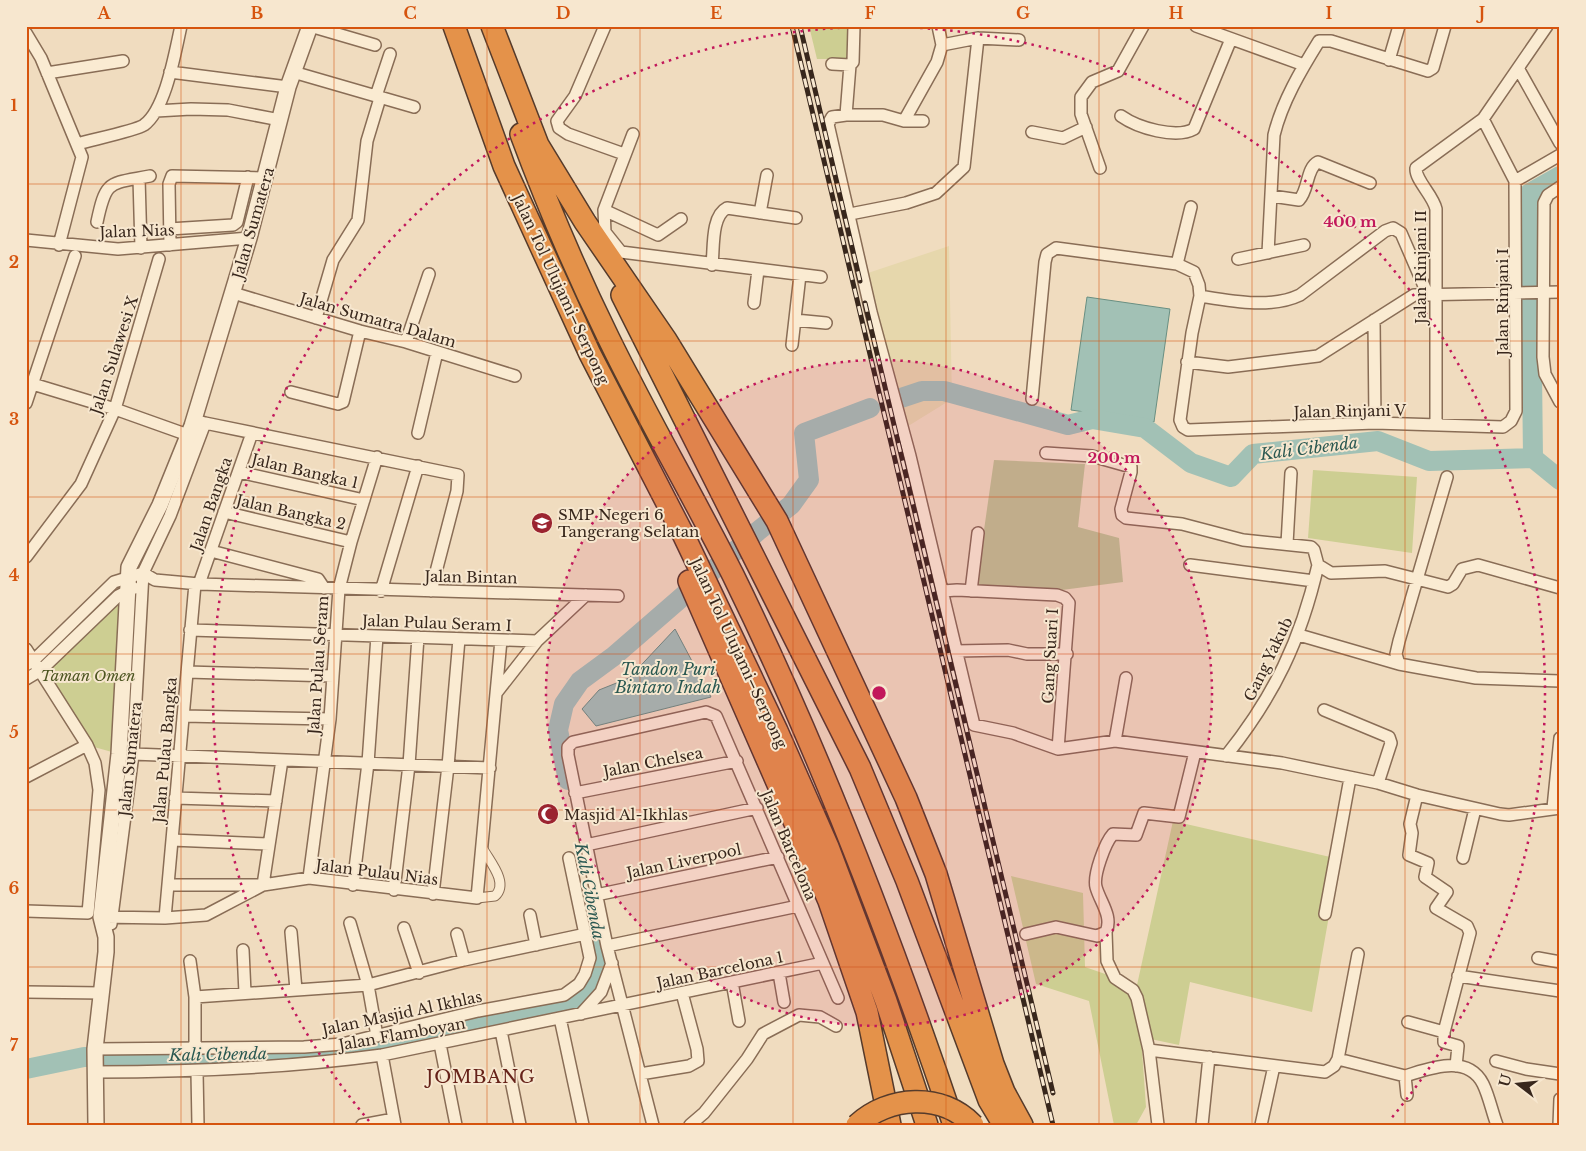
<svg xmlns="http://www.w3.org/2000/svg" width="1586" height="1151" viewBox="0 0 1586 1151" font-family="'Libre Baskerville',serif">
  <style>
    .farmland { fill: #e6d7ac }
    .green { fill: #cdce92 }
    .cemetery { fill: #c1c292 }
    .water { fill: #a2c1b5; stroke: #698f82 }
    .lines { fill: none; stroke-linecap: round; stroke-linejoin: round }
    .river { stroke: #a2c1b5; stroke-width: 20 }
    .pedestrian-casing { stroke: #896d56; stroke-width: 11 }
    .minor-casing { stroke: #896d56; stroke-width: 14 }
    .tertiary-casing { stroke: #896d56; stroke-width: 18 }
    .motorway-casing { stroke: #563b2b; stroke-width: 24 }
    .pedestrian { stroke: #faebd2; stroke-width: 9 }
    .minor { stroke: #faebd2; stroke-width: 11 }
    .tertiary { stroke: #faebd2; stroke-width: 15 }
    .motorway { stroke: #e4924a; stroke-width: 21 }
    .rail-casing { stroke: #38271c; stroke-width: 5 }
    .rail { stroke: #f7e7cf; stroke-width: 3; stroke-dasharray: 9; stroke-linecap: butt }
    .motorway-bridge-casing { stroke: #563b2b; stroke-width: 24; stroke-linecap: butt }
    .motorway-bridge { stroke: #e4924a; stroke-width: 21 }
    .grid { fill: none; stroke: #d6540e; stroke-width: 1; stroke-opacity: 0.55 }
    .ring { fill: none; stroke: #c2185b; stroke-width: 2.5; stroke-dasharray: 2.5 5 }
    .labels { text-anchor: middle; dominant-baseline: central; stroke-width: 4; stroke-linejoin: round; paint-order: stroke }
    .street-label { font-size: 15px; fill: #38271c; stroke: #f7e7cf }
    .poi-label { font-size: 15px; fill: #38271c; stroke: #f7e7cf; text-anchor: start }
    .park-label { font-size: 15px; font-style: italic; fill: #4d5521; stroke: #f7e7cf }
    .water-label { font-size: 16px; font-style: italic; fill: #2a5851; stroke: #f7e7cf }
    .quarter-label { font-size: 18px; letter-spacing: 1px; fill: #662219; stroke: #f7e7cf }
    .centre { fill: #c2185b; stroke: #f7e7cf; stroke-width: 2.5 }
    .ring-label { font-size: 15px; text-anchor: middle; font-weight: bold; fill: #c2185b; stroke: #f7e7cf; stroke-width: 4; stroke-linejoin: round; paint-order: stroke }
    .neatline { fill: none; stroke: #d6540e; stroke-width: 2 }
    .grid-label { font-size: 16px; text-anchor: middle; font-weight: bold; fill: #d6540e }
  </style>
  <rect width="100%" height="100%" fill="#f0dcbf"/>
  <path class="farmland" d="M949 246 952 399 905 428 868 273Z"/>
  <path class="green" d="M809 26H851L849 59H817Z
    M1313 470 1417 477 1412 553 1308 538Z
    M128 590 119 754 87 745 41 670Z
    M1173 821 1339 859 1312 1012 1190 982 1179 1045 1141 1037 1146 1107 1136 1125H1114L1089 1001 1036 984 1011 876 1083 893 1085 967 1137 985Z"/>
  <path class="cemetery" d="M994 460 1085 464 1078 527 1119 538 1123 582 1062 590 976 586Z"/>
  <path class="water" d="M1087 297 1170 309 1154 422 1071 410Z
    M675 629 711 697 596 726 582 709 599 690 629 678Z"/>
  <g class="lines">
    <path class="river" d="M1560 176 1530 193 1533 458 1560 480
      M901 398 922 391H944L1068 425 1092 419 1145 428 1191 463 1231 477 1253 454 1378 441 1429 461 1533 458
      M568 780 558 730 564 704 580 681 614 656 758 531 791 505 809 480 804 433 870 408
      M26 1069 84 1057H175L328 1051 573 1000C602 977 603 956 596 921"/>
    <g class="pedestrian-casing">
      <path id="pedestrian" d="M477 898 495 896C509 883 490 862 483 849"/>
    </g>
    <g class="minor-casing">
      <path id="minor" d="M310 26 375 45
        M605 26 575 96 557 121 559 128 568 134 624 154
        M1196 26 1304 65
        M26 33 41 58 82 157 59 245
        M942 45 978 38 1019 40
        M1389 60 1399 26
        M832 64 850 65
        M1518 68 1560 143
        M170 72 288 87
        M293 72 414 107
        M47 73 123 61
        M376 96 390 54
        M156 111 191 109 228 110 280 120
        M846 115 850 65 853 62 854 26
        M1121 116C1138 128 1176 139 1194 129L1231 39
        M904 121 937 62 942 45 938 26
        M923 121H904L883 115H846L832 117 828 124 871 312 910 456 974 725 1013 733 1058 749 1115 741 1282 763 1378 783 1417 795 1500 814 1509 815 1560 808
        M1032 132 1063 138 1086 127
        M633 134 604 210 605 232 621 252 821 277
        M77 144C90 140 135 131 144 125 166 109 175 52 181 26
        M1100 168 1081 114V97L1092 82 1118 71 1143 26
        M139 178 141 248
        M1515 181 1560 155
        M1560 187 1548 195 1544 203 1543 357 1545 374 1560 402
        M1272 196 1299 200C1309 190 1306 168 1318 162L1370 183
        M604 210 658 235 681 219
        M760 213 767 175
        M850 214 906 203 936 193 964 167 978 38
        M97 222C106 179 109 184 150 176
        M169 229 233 225 237 222 248 177
        M26 240 118 249 249 238
        M170 245 169 184 172 176 266 178
        M1268 253 1274 135C1282 102 1301 70 1319 41H1331L1428 71 1433 68 1445 26
        M1238 259 1304 245
        M1177 264 1191 207
        M712 265C714 248 711 216 727 208L796 218
        M233 293 360 331 406 342 515 376
        M1200 296C1231 301 1271 309 1300 295L1385 231 1393 228 1401 233 1427 293
        M754 303 758 270
        M316 318 333 260 358 220 367 141 380 98
        M795 320 826 323
        M1374 320 1375 423
        M406 342 429 274
        M792 345 800 275
        M1187 362 1228 367 1318 356 1414 295 1560 292
        M26 382 115 409 188 435
        M291 392 338 404 343 402 360 331
        M1032 399 1045 262 1047 254 1056 248 1177 264 1194 272 1199 285 1200 296 1192 333 1180 420 1183 427 1188 430 1375 423 1503 427 1511 421 1516 411 1515 181 1483 119
        M26 403 75 256
        M205 423 458 475 457 491 431 591
        M1436 425V209C1433 195 1415 180 1416 168L1483 119 1547 26
        M418 433 437 352
        M1046 453 1092 456 1131 467V472L1121 509 1122 515 1126 518 1182 524 1243 540 1311 547 1314 550 1318 565 1331 573 1385 571 1448 587 1453 584 1462 569 1478 565 1560 588
        M239 472 364 500
        M1447 477 1399 641 1396 654 1399 664 1476 678 1560 681
        M224 512 351 542
        M1287 544 1291 473
        M211 551 318 579 324 588
        M26 557 81 484 115 409 159 259
        M1190 565 1314 581
        M199 584 252 433
        M381 591 418 466
        M943 591 957 590 1057 595 1065 598 1069 603 1058 749
        M971 591 978 533
        M190 630 537 641
        M1299 635 1399 664
        M26 649 87 745 95 763 99 790 88 913 26 911
        M956 651 1008 650 1027 654H1067
        M26 665 34 660 114 582 143 573 155 580 199 584 618 596
        M187 672 333 676
        M26 679 41 670 118 596 134 588
        M497 692 537 641 586 595
        M1324 710 1389 737 1391 743 1378 783
        M183 716 330 719
        M1115 741 1126 678
        M133 754 490 768
        M1226 756C1274 696 1301 640 1318 565
        M26 777 87 745
        M575 793 737 761
        M1417 795 1410 824 1412 833 1409 855 1428 863 1425 877 1447 892 1436 908 1467 926 1470 933 1444 1032V1042L1458 1046 1456 1066
        M175 798 276 801
        M1553 808 1560 738
        M172 840 269 844
        M586 845 757 808
        M1463 858 1475 809
        M309 878 330 719 339 589 351 542 377 457
        M168 885H263L282 760
        M353 885 368 763 377 636
        M394 890 409 765 418 637
        M433 894 448 766 459 639
        M596 895 778 857
        M1325 914 1350 778
        M530 915 536 945
        M101 917 165 918 206 915 263 885 309 878 477 898 501 640
        M165 918 195 584
        M350 923 368 985 377 1036
        M111 924 133 754 143 573 170 516 205 423 194 420
        M404 928 419 973
        M291 932 296 990
        M1106 932 1107 961 1115 978 1133 990 1137 998 1149 1050
        M457 934 464 960
        M1026 934 1056 927 1097 936 1106 932C1113 916 1100 902 1096 887 1093 875 1105 843 1113 834L1136 835 1144 813 1179 817 1195 752
        M607 946 798 906
        M243 950 245 993
        M1538 958 1560 962
        M190 961 195 997V1048
        M779 973 784 1002
        M1458 976 1560 991
        M732 982 739 1021
        M26 992 102 993
        M195 997 368 985 464 960 586 934
        M581 1014 601 992 612 963
        M560 1018 583 1125
        M1408 1022 1444 1032
        M501 1031 520 1125
        M440 1044 456 1125
        M95 1049 304 1047 342 1044 478 1011 564 995 579 984 585 974 590 958 569 858
        M382 1055 395 1125
        M1338 1059 1405 1076 1407 1095
        M1496 1061 1526 1069 1560 1074
        M95 1072C191 1072 286 1068 382 1055L823 963
        M197 1072 198 1125
        M640 1074 689 1066 698 1061 697 1049 682 993
        M1405 1076C1429 1069 1467 1053 1483 1084 1489 1096 1492 1112 1497 1125
        M362 1125 394 1119
        M653 1125 607 946 568 755V747L573 742 706 712 716 716 838 998
        M690 1125 704 1113 747 1059 763 1034 799 1015 820 1017 836 1026
        M1158 1125 1149 1050 1325 1072 1334 1066 1338 1059 1358 954
        M1202 1125 1209 1057
        M1261 1125 1274 1066
        M1559 1125 1560 1099"/>
    </g>
    <g class="tertiary-casing">
      <path id="tertiary" d="M96 1125 95 1049 106 952V937L101 917 119 754 129 567 160 505 192 426 249 238 288 87 310 26"/>
    </g>
    <g class="motorway-casing">
      <path id="motorway" d="M454 26 504 166 590 354 684 536 777 731 828 847 886 1001 927 1125
        M492 26 538 145 585 222 666 340 777 521 906 798 936 874 993 1064 1004 1092 1022 1125
        M521 134C547 204 576 272 609 339 648 419 693 496 733 575 820 752 891 938 954 1125
        M622 295 860 768 907 881 989 1100 1004 1125
        M689 581 829 901 867 1012 890 1125"/>
    </g>
    <use href="#pedestrian" class="pedestrian"/>
    <use href="#minor" class="minor"/>
    <use href="#tertiary" class="tertiary"/>
    <use href="#motorway" class="motorway"/>
    <g class="rail-casing">
      <path id="rail" d="M792 26 1053 1125
        M800 26 860 281
        M865 303 1053 1093"/>
    </g>
    <use href="#rail" class="rail"/>
    <g class="motorway-bridge-casing">
      <path id="motorway-bridge" d="M857 1125C888 1096 942 1092 973 1125"/>
    </g>
    <use href="#motorway-bridge" class="motorway-bridge"/>
  </g>
  <path class="grid" d="M181 26V1125M334 26V1125M487 26V1125M640 26V1125M793 26V1125M946 26V1125M1099 26V1125M1252 26V1125M1405 26V1125M26 184H1560M26 341H1560M26 497H1560M26 654H1560M26 810H1560M26 967H1560"/>
  <circle cx="879" cy="693" r="333" fill="#c2185b" fill-opacity=".12"/>
  <g class="ring">
    <circle cx="879" cy="693" r="333"/>
    <path d="M369 1121A666 666 0 1 1 1389 1121"/>
  </g>
  <defs>
    <g id="school-disc" transform="scale(1.125)"><circle r="9.5" fill="#9b2430" stroke="#f7e7cf"/><path d="M0-5L7-2L0 1L-7-2ZM-4 1L0 2.5L4 1V4Q0 6-4 4Z" fill="#fff"/></g>
    <g id="mosque-disc" transform="scale(1.125)"><circle r="9.5" fill="#9b2430" stroke="#f7e7cf"/><path d="M3.5-4.9A6 6 0 1 0 3.5 4.9A5 5 0 1 1 3.5-4.9Z" fill="#fff"/></g>
  </defs>
  <g fill-rule="evenodd">
    <use href="#school-disc" x="542" y="523"/>
    <use href="#mosque-disc" x="548" y="814"/>
  </g>
  <g class="labels">
    <g class="street-label">
      <text transform="translate(253 223) rotate(-74)">Jalan Sumatera</text>
      <text transform="translate(137 231) rotate(-2)">Jalan Nias</text>
      <text transform="translate(1420 267) rotate(-90)">Jalan Rinjani II</text>
      <text transform="translate(561 289) rotate(65)">Jalan Tol Ulujami–Serpong</text>
      <text transform="translate(1502 302) rotate(-90)">Jalan Rinjani I</text>
      <text transform="translate(378 320) rotate(16)">Jalan Sumatra Dalam</text>
      <text transform="translate(114 355) rotate(-72)">Jalan Sulawesi X</text>
      <text transform="translate(1350 411) rotate(-1)">Jalan Rinjani V</text>
      <text transform="translate(305 471) rotate(13)">Jalan Bangka 1</text>
      <text transform="translate(211 504) rotate(-71)">Jalan Bangka</text>
      <text transform="translate(291 512) rotate(13)">Jalan Bangka 2</text>
      <text transform="translate(471 577) rotate(1)">Jalan Bintan</text>
      <text transform="translate(437 623) rotate(2)">Jalan Pulau Seram I</text>
      <text transform="translate(739 653) rotate(65)">Jalan Tol Ulujami–Serpong</text>
      <text transform="translate(1050 656) rotate(-87)">Gang Suari I</text>
      <text transform="translate(1268 659) rotate(-64)">Gang Yakub</text>
      <text transform="translate(318 665) rotate(-86)">Jalan Pulau Seram</text>
      <text transform="translate(165 750) rotate(-85)">Jalan Pulau Bangka</text>
      <text transform="translate(130 759) rotate(-84)">Jalan Sumatera</text>
      <text transform="translate(653 762) rotate(-11)">Jalan Chelsea</text>
      <text transform="translate(789 845) rotate(67)">Jalan Barcelona</text>
      <text transform="translate(684 861) rotate(-12)">Jalan Liverpool</text>
      <text transform="translate(377 872) rotate(7)">Jalan Pulau Nias</text>
      <text transform="translate(720 970) rotate(-12)">Jalan Barcelona 1</text>
      <text transform="translate(402 1013) rotate(-12)">Jalan Masjid Al Ikhlas</text>
      <text transform="translate(402 1034) rotate(-10)">Jalan Flamboyan</text>
    </g>
    <g class="poi-label">
      <text x="558" y="514">SMP Negeri 6<tspan x="558" dy="17">Tangerang Selatan</tspan></text>
      <text x="564" y="814">Masjid Al-Ikhlas</text>
    </g>
    <g class="park-label">
      <text x="88" y="675">Taman Omen</text>
    </g>
    <g class="water-label">
      <text transform="translate(1309 448) rotate(-7)">Kali Cibenda</text>
      <text x="668" y="669">Tandon Puri<tspan x="668" dy="18">Bintaro Indah</tspan></text>
      <text transform="translate(590 891) rotate(79)">Kali Cibenda</text>
      <text transform="translate(218 1054) rotate(-1)">Kali Cibenda</text>
    </g>
    <g class="quarter-label">
      <text x="481" y="1077">JOMBANG</text>
    </g>
  </g>
  <circle cx="879" cy="693" r="8" class="centre"/>
  <g class="ring-label">
    <text x="1350" y="227">400 m</text>
    <text x="1114" y="463">200 m</text>
  </g>
  <rect width="1586" height="1151" fill="none" stroke="#f7e7cf" stroke-width="55"/>
  <g transform="translate(1518 1084) rotate(286)" stroke="#f7e7cf" stroke-width="4" paint-order="stroke">
  <path d="M0-4L9 19L0 12L-9 19Z" fill="#38271c"/>
  <text y="-8" font-size="14" font-weight="bold" text-anchor="middle" fill="#38271c">U</text>
  </g>
  <rect x="28" y="28" width="1530" height="1096" class="neatline"/>
  <g class="grid-label">
    <text x="104" y="19">A</text>
    <text x="257" y="19">B</text>
    <text x="410" y="19">C</text>
    <text x="563" y="19">D</text>
    <text x="716" y="19">E</text>
    <text x="870" y="19">F</text>
    <text x="1023" y="19">G</text>
    <text x="1176" y="19">H</text>
    <text x="1329" y="19">I</text>
    <text x="1482" y="19">J</text>
    <text x="14" y="111">1</text>
    <text x="14" y="268">2</text>
    <text x="14" y="425">3</text>
    <text x="14" y="581">4</text>
    <text x="14" y="738">5</text>
    <text x="14" y="894">6</text>
    <text x="14" y="1051">7</text>
  </g>
</svg>
